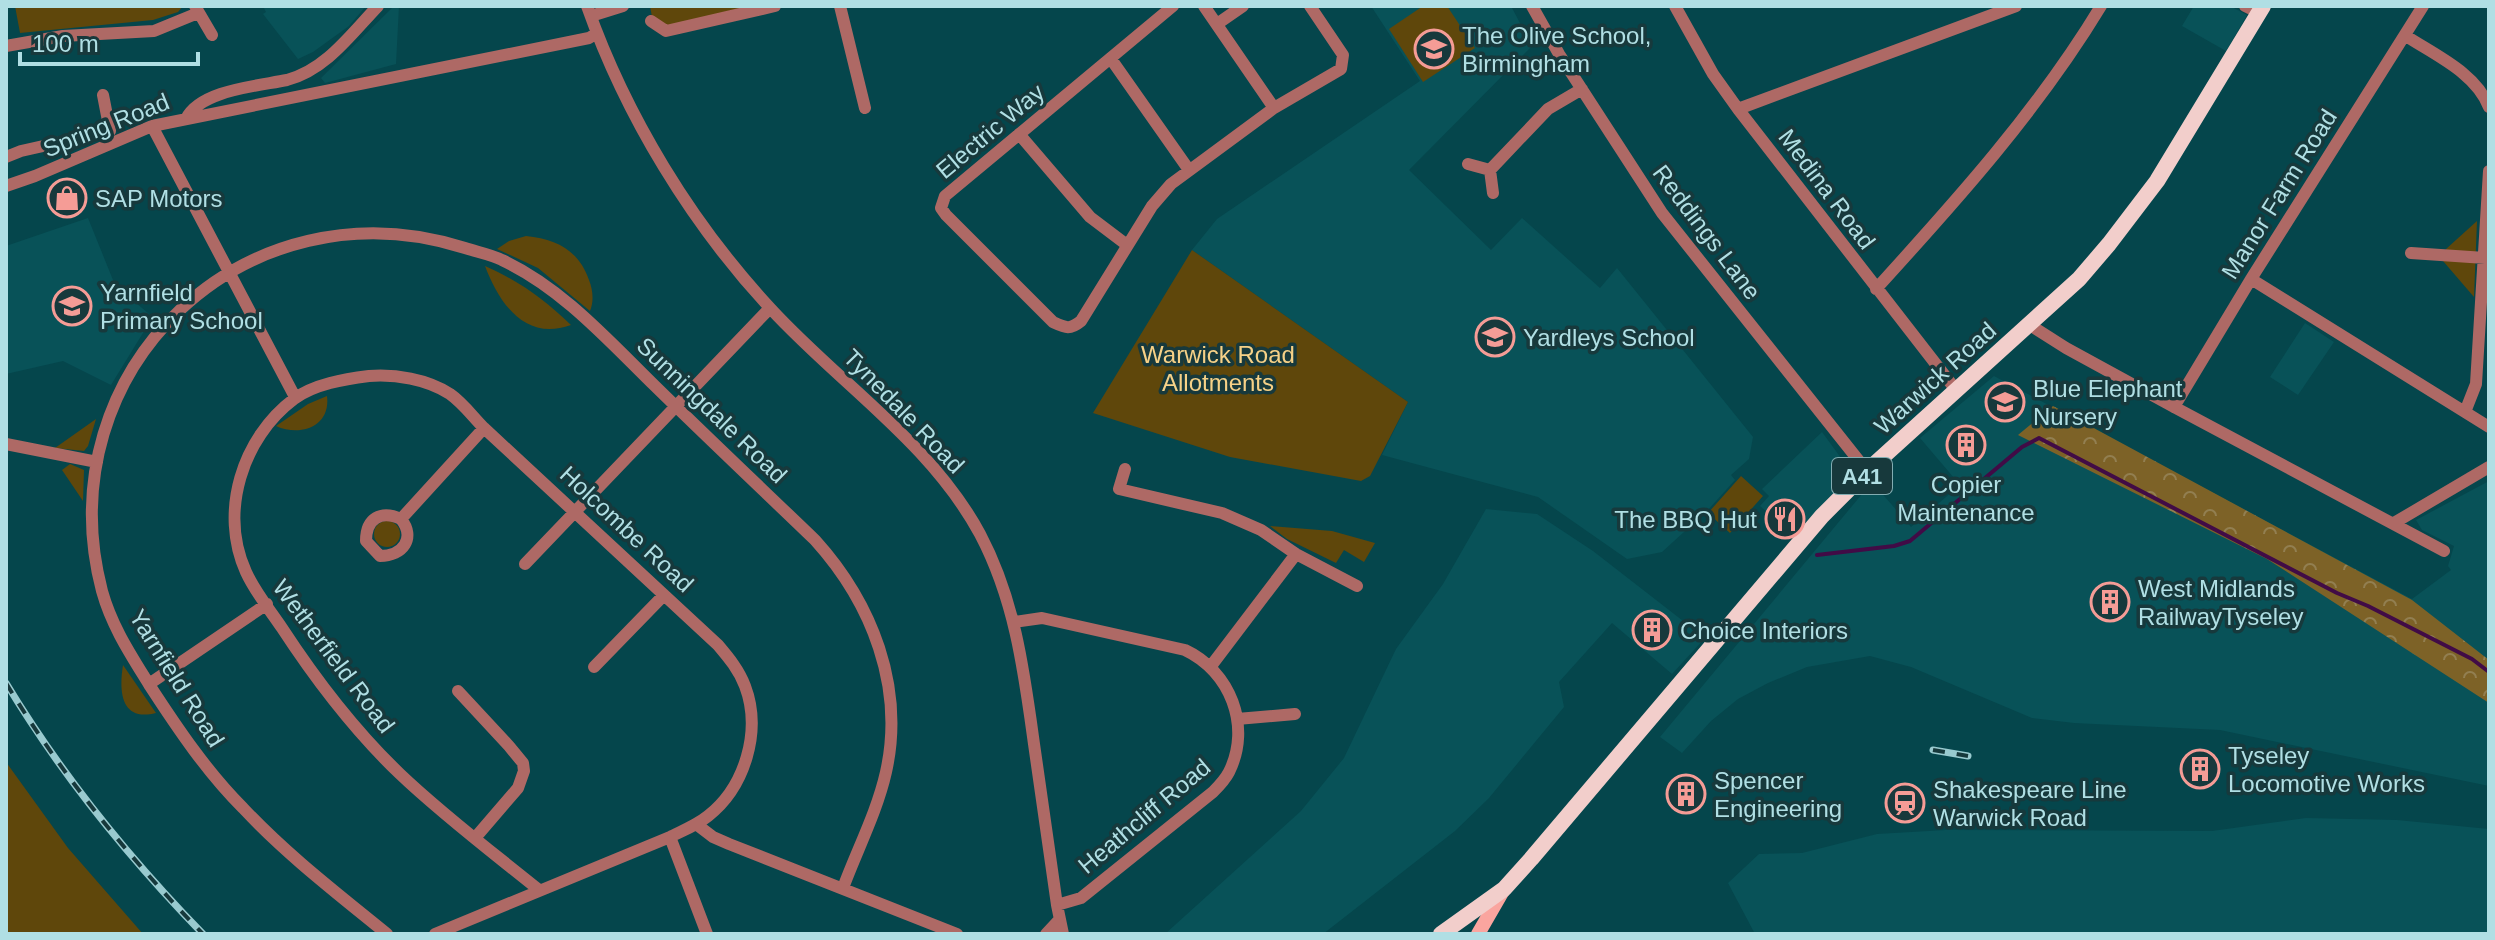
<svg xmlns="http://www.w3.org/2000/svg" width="2495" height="940" viewBox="0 0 2495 940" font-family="Helvetica,sans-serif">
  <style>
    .built { fill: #085258 }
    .green { fill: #5f470b }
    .forest { fill: url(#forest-crowns) }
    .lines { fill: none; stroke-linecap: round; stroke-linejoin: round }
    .stream { stroke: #410b46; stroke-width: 4 }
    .minor { stroke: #ae6965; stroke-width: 12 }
    .major { stroke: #faa59f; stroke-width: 14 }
    .highway { stroke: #f2cecb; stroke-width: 16 }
    .rail-casing { stroke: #99cacf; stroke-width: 7 }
    .rail { stroke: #17393c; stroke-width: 4; stroke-dasharray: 12; stroke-linecap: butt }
    .labels { text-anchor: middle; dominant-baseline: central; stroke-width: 7; stroke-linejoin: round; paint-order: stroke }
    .shield { fill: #17393c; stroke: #82adb2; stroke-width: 2 }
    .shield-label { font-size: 22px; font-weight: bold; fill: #b0dfe4 }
    .poi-label { font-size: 24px; fill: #b0dfe4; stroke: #17393c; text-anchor: start }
    .street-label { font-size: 24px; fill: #b0dfe4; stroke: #17393c }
    .park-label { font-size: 24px; fill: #f6d187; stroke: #17393c }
  </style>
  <defs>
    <pattern id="forest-crowns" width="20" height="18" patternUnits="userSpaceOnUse" patternTransform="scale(2)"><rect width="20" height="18" fill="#7d6227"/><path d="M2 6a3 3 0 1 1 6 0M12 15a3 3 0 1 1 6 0" fill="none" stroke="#927f51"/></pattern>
  </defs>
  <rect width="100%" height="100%" fill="#05464c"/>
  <path class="built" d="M263 6H366L349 26 313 52 298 59 263 14 266 12Z
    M394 6H399L396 64 325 83 321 78Z
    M1371 6H1511L1532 46 1409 170 1491 250 1522 218 1600 288 1617 268 1753 437 1749 459 1731 475 1735 480 1707 511 1662 552 1627 559 1538 497 1382 455 1408 402 1192 250 1217 219 1420 81Z
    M2194 6H2230L2247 15 2226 51 2182 26Z
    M88 218 115 285 155 319 146 328 111 385 63 361 6 374V246Z
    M2305 323 2334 342 2298 395 2270 377Z
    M1994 376 2412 599 2451 570 2448 566 2454 546 2422 530 2416 520 2489 481V786L2220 730 2074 723 2032 718 1911 667 1870 656 1807 667 1768 683 1738 699 1711 721 1682 753 1660 737 1872 482 1911 527 1960 485 1920 438Z
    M1822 432 1852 473 1794 535 1760 506 1769 496 1762 489Z
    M1486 509 1537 514 1593 551 1705 638 1672 674 1612 623 1559 682 1564 707 1489 798 1455 831 1323 934H1165L1301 811 1344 758 1396 649 1443 584Z
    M2306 818 2397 820 2489 829V934H1755L1728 883 1759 854 1802 853 1877 834 1946 830 2212 831Z"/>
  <path class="green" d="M15 6H183L178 12 153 20 20 33Z
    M650 6H751L667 26 652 17Z
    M1423 6H1447L1475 48 1423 82 1389 29Z
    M2477 221 2474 297 2443 261 2446 249Z
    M526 236C557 239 579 251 589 280 593 290 594 302 590 311L538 268 497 249 509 241Z
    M1192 250 1408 402 1370 476 1361 481 1230 457 1093 413Z
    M485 266C519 281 544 299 571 325 525 342 499 303 485 266Z
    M327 396C331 427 300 437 276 426L308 404Z
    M96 419 88 446 84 451 55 448Z
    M70 464 84 470 83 501 62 470Z
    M1741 476 1763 496 1730 533 1708 513Z
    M374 534a13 13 0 1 1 26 0a13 13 0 1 1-26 0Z
    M1270 526 1332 531 1375 543 1364 562 1344 550 1336 563 1287 539Z
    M123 665 156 713C120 722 119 690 123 665Z
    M6 762 68 848 143 934H6Z"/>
  <path class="forest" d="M2053 406 2412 600 2489 660V703L2267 559 2018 435Z"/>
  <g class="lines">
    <path class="stream" d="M1817 555 1894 546 1910 541 2022 447 2039 438 2337 593 2368 606 2472 659 2489 672"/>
    <path class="minor" d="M195 6 212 35
      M587 6C626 116 691 223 771 309 840 384 931 443 980 534 1015 600 1024 671 1034 744 1042 797 1049 851 1057 905L1063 934
      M840 6 865 108
      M1173 6 945 196 941 208 946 215 1053 322C1066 328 1070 330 1081 321L1152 206 1171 184 1274 108 1204 6
      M1532 6 1559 54 1662 213 1867 471
      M1675 6 1713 74 1738 109 1956 390
      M2245 6 2259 13
      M591 16 623 6
      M651 21 666 31 775 6
      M1217 24 1243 6
      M2406 36C2435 55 2476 73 2489 107
      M6 46 63 36 154 31 198 13
      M1111 59 1189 170
      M1274 108 1341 69 1343 55 1310 6
      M1738 109 2016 6
      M186 119C200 90 258 86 287 80 326 70 352 33 378 6
      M152 126 295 397
      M1019 134 1090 217 1127 245
      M6 157 21 151 110 131 103 95
      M1468 164 1490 170
      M6 186 35 176 152 126 589 38 597 33
      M1493 193 1490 170 1548 109 1582 89
      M2411 253 2485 258
      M2251 279 2489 427
      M1876 289C1957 200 2038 110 2101 6
      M2030 325 2066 348 2174 407 2444 551
      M2174 407 2251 279 2423 6
      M2465 412 2476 384 2489 171
      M6 444 97 462
      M1125 469 1119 489 1222 513 1261 530 1296 554 1357 586
      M401 519C381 510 366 518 366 541L380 556C403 556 416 538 401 519L484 428
      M2394 523 2489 467
      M525 564 770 308
      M1014 622 1042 618 1185 650C1230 671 1252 726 1229 772 1225 780 1219 786 1213 792L1081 898 1057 905
      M1211 666 1296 554
      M594 667 664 595
      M149 684 267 604
      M458 691 509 746 523 763 524 771 518 788 475 838
      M1237 719 1295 714
      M696 824 713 837 729 844 957 934
      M670 837 707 934
      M387 934C338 894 287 855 243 808 207 772 178 729 150 686 131 655 112 627 102 591 44 369 247 178 465 248 477 252 490 254 502 260 562 288 608 340 655 386 708 438 762 489 815 540 872 603 905 687 886 772 877 812 857 850 843 888
      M435 934 670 837C682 831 697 825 708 816 745 787 762 731 745 686 739 670 729 658 718 645L484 428C473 417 463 403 450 394 427 379 395 374 369 376 345 379 314 384 294 399 242 438 219 512 246 572 255 592 270 610 282 628 316 680 355 731 400 774 443 815 492 852 539 890
      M1046 934 1059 920"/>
    <path class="major" d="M1478 934 1504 889"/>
    <path class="highway" d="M1441 934 1504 889 1531 859 1822 516 1867 471 2079 279 2109 244 2157 181 2263 6"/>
    <g class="rail-casing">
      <path id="rail" d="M6 683C61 774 129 858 203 934
        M1933 750 1968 756"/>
    </g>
    <use href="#rail" class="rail"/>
  </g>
  <defs>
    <g id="school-ring" transform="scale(2)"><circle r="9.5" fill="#17393c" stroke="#f59c96" stroke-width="1.5"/><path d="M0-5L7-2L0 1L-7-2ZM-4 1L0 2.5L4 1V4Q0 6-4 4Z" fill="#f59c96"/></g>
    <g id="shop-ring" transform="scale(2)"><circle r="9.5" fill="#17393c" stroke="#f59c96" stroke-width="1.5"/><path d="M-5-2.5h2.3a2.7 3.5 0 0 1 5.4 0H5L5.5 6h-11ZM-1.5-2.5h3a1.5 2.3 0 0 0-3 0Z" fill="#f59c96"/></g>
    <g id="building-ring" transform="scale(2)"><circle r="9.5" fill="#17393c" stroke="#f59c96" stroke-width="1.5"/><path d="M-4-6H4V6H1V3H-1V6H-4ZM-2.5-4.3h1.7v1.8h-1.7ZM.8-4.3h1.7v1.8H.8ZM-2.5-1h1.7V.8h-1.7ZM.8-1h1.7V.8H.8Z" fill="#f59c96"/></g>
    <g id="restaurant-ring" transform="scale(2)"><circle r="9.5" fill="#17393c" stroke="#f59c96" stroke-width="1.5"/><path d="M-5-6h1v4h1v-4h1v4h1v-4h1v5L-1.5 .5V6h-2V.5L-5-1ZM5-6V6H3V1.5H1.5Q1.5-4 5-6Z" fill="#f59c96"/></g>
    <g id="station-ring" transform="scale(2)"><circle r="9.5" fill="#17393c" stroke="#f59c96" stroke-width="1.5"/><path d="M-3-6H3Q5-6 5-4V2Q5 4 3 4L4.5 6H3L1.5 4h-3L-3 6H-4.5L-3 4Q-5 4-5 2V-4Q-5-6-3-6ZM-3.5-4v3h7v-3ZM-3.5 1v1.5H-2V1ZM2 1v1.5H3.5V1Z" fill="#f59c96"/></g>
  </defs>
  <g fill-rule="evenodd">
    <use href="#school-ring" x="1434" y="49"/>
    <use href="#shop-ring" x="67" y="198"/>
    <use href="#school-ring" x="72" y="306"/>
    <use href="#school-ring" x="1495" y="337"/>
    <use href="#school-ring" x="2005" y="402"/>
    <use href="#building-ring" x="1966" y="445"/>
    <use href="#restaurant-ring" x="1785" y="519"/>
    <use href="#building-ring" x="2110" y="602"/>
    <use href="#building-ring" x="1652" y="630"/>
    <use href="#building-ring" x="2200" y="769"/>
    <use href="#building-ring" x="1686" y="794"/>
    <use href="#station-ring" x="1905" y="803"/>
  </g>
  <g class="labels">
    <rect class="shield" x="1832" y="458" width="60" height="36" rx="6"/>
    <g class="shield-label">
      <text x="1862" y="476">A41</text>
    </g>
    <g class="poi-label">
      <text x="1462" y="35">The Olive School,<tspan x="1462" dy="28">Birmingham</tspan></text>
      <text x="95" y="198">SAP Motors</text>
      <text x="100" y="292">Yarnfield<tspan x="100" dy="28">Primary School</tspan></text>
      <text x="1523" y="337">Yardleys School</text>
      <text x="2033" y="388">Blue Elephant<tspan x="2033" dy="28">Nursery</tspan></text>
      <text x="1966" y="484" text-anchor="middle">Copier<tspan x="1966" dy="28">Maintenance</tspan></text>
      <text x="1757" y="519" text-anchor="end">The BBQ Hut</text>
      <text x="2138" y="588">West Midlands<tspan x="2138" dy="28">RailwayTyseley</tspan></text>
      <text x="1680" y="630">Choice Interiors</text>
      <text x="2228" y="755">Tyseley<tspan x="2228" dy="28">Locomotive Works</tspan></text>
      <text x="1714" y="780">Spencer<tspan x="1714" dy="28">Engineering</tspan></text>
      <text x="1933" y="789">Shakespeare Line<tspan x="1933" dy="28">Warwick Road</tspan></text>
    </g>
    <g class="street-label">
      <text transform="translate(106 125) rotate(-22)">Spring Road</text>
      <text transform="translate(990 131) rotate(-40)">Electric Way</text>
      <text transform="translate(1827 189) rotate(53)">Medina Road</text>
      <text transform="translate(2279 194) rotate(-58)">Manor Farm Road</text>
      <text transform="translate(1707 232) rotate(53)">Reddings Lane</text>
      <text transform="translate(1935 378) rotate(-42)">Warwick Road</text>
      <text transform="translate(712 410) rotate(44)">Sunningdale Road</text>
      <text transform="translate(904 411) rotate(46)">Tynedale Road</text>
      <text transform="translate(627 529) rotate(43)">Holcombe Road</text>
      <text transform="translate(334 656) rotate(53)">Wetherfield Road</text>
      <text transform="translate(177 678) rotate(58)">Yarnfield Road</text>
      <text transform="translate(1144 816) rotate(-40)">Heathcliff Road</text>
    </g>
    <g class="park-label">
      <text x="1218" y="354">Warwick Road<tspan x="1218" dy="28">Allotments</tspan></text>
    </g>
  </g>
  <rect width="2495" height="940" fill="none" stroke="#b0dfe4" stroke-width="16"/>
  <path d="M20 52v12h178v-12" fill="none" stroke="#b0dfe4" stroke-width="4"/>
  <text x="32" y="52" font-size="24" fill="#b0dfe4" stroke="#17393c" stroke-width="6" paint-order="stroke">100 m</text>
</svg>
